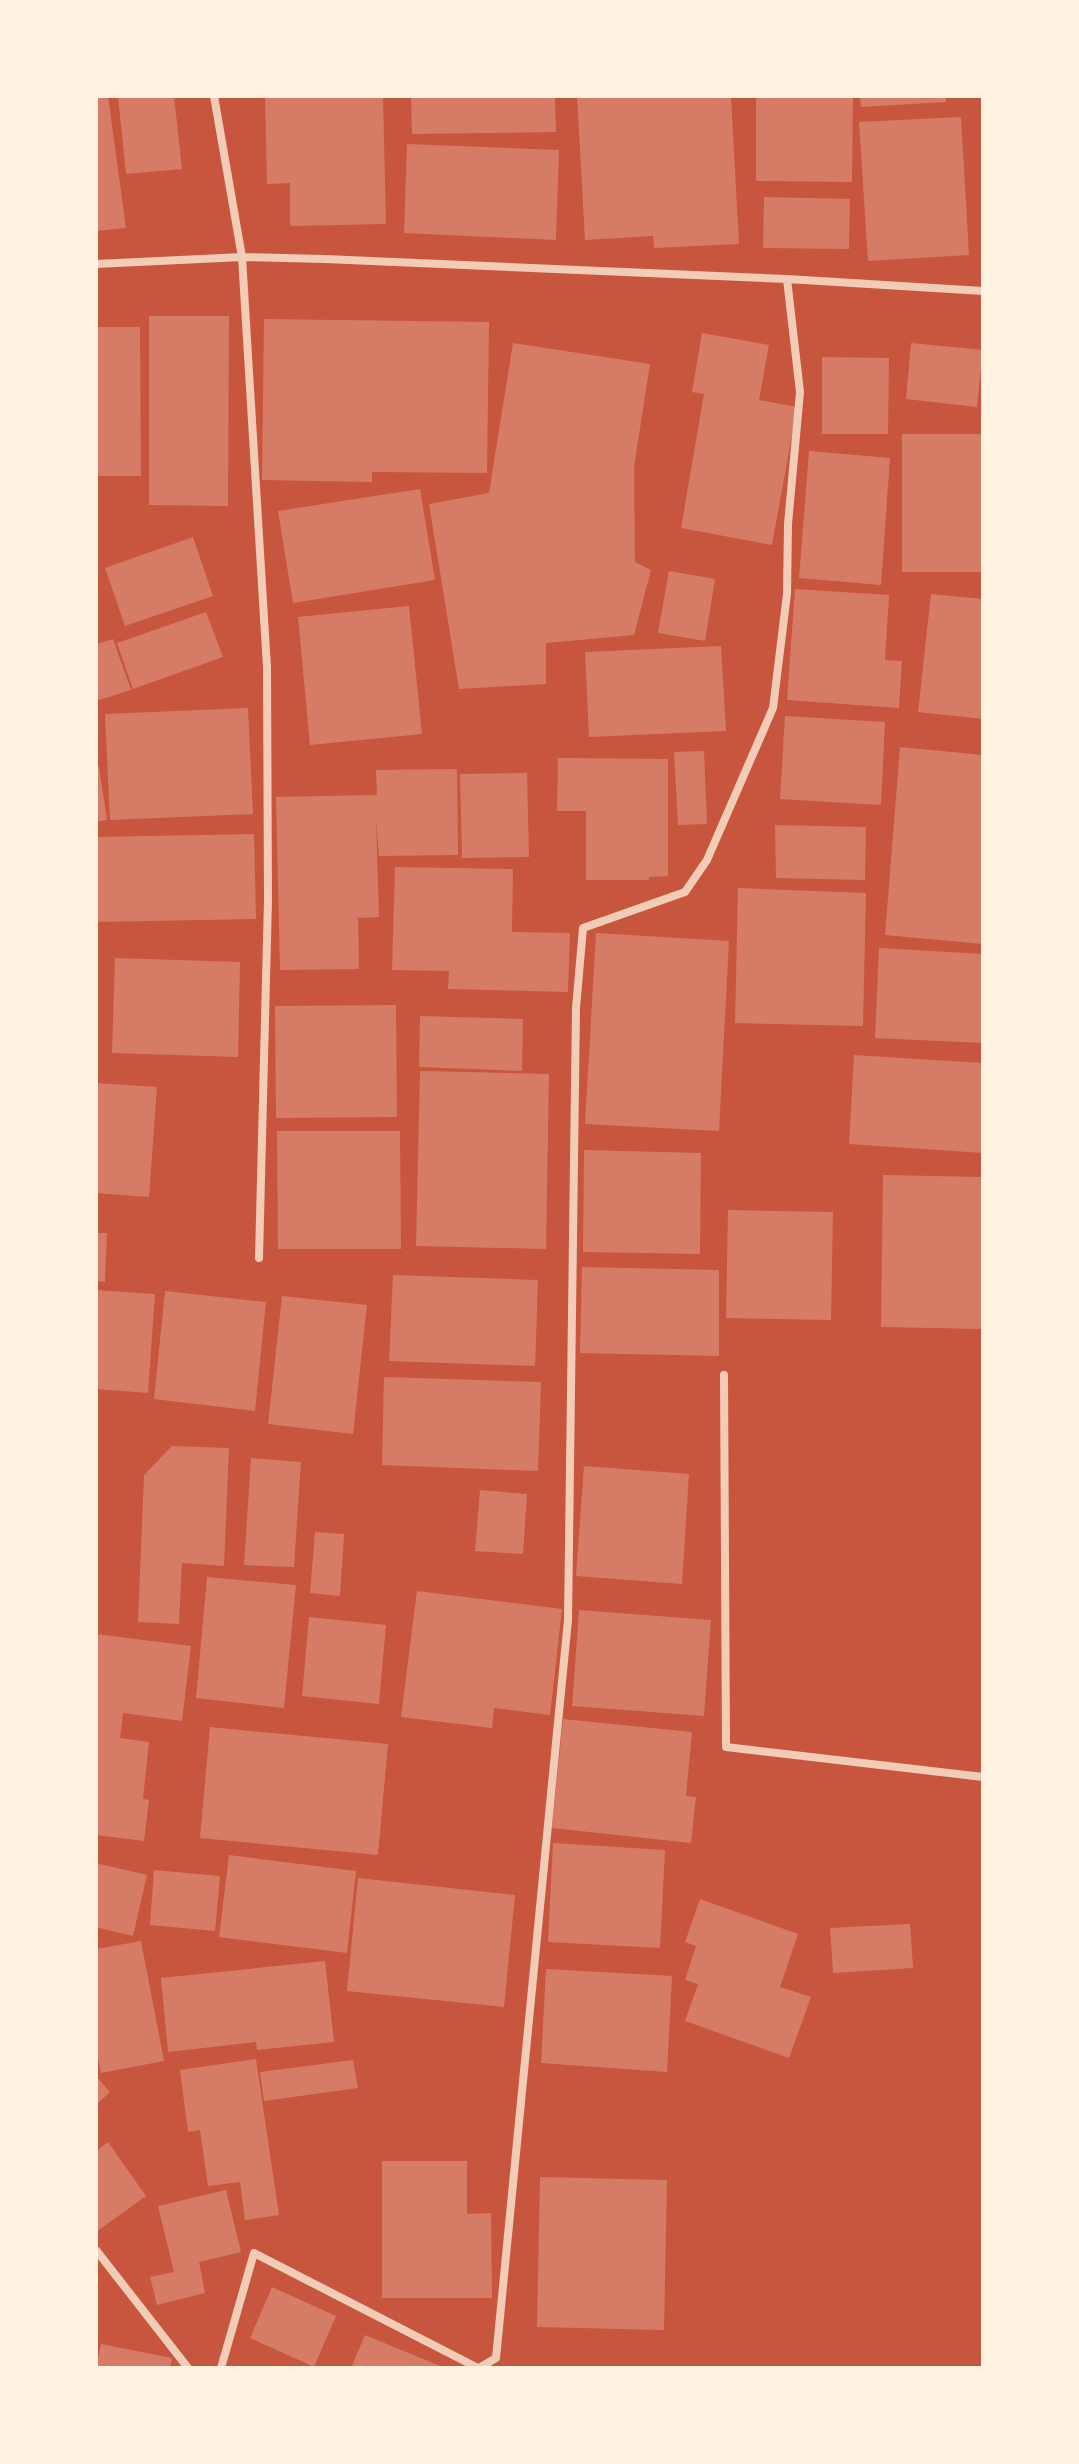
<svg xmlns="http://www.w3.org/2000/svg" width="1079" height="2464" viewBox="0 0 1079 2464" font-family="'Fira Sans Condensed',sans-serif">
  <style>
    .building { fill: #d67c66 }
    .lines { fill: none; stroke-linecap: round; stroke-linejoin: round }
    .minor { stroke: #f1ccb7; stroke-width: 8 }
  </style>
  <rect width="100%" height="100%" fill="#c8553d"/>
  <path class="building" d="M96 96H108L126 228 96 231Z
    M118 96H174L182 169 126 174Z
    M265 96H383L386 224 290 226V183L267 184Z
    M411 96H555L556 132 412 134Z
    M577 96H731L739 244 654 248 653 236 585 240Z
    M756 96H853L852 182 756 181Z
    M860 96H946V102L861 107Z
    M961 117 969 255 868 261 859 122Z
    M407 144 559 150 556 240 404 233Z
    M764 197 850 199 849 249 763 248Z
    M149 316H229L228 506 149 505Z
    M264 319 489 322 487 473 372 472V482L262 480Z
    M96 327H140L141 476H96Z
    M702 333 769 345 759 400 797 407 772 545 681 528 704 394 692 392Z
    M513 343 650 364 634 467 635 562 651 570 634 635 546 643V684L459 689 429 504 489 493Z
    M911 343 983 350 977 407 906 399Z
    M822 357 889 358 888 434H822Z
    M902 434H982L981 572H902Z
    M809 451 890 458 881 585 799 578Z
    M420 489 435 580 293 603 278 511Z
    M193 537 213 596 125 626 105 568Z
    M669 571 715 579 705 641 658 633Z
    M795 589 889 595 885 660 902 661 899 708 787 700Z
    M931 594 983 599V719L918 712Z
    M409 606 422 734 310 745 298 617Z
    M206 612 223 657 133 689 117 643Z
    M113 639 131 690 96 701V644Z
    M721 646 726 731 589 737 585 652Z
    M248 708 253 814 110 820 105 714Z
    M785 716 885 722 881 805 780 799Z
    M900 747 983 755V944L885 935Z
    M704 751 707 824 678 825 674 752Z
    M558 758 668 759V876L649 877V880H586V811H557Z
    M96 766H99L107 820 96 822Z
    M457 769 458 855 379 856 376 820 379 917 358 918 359 969 280 970 276 797 377 795 376 770Z
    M527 773 529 857 462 858 460 774Z
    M775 825 866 827 865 880 776 878Z
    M254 834 256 919 96 922V837Z
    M395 867 513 869 512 932 570 933 568 992 448 989 449 971 392 970Z
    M738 888 866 893 863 1026 735 1023Z
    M596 933 729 941 719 1131 585 1124Z
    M879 948 983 954V1043L875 1038Z
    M115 958 240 962 238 1057 112 1053Z
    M396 1005 397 1117 276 1118 275 1006Z
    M420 1016 523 1019 522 1071 419 1067Z
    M854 1055 983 1063V1153L849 1144Z
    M420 1071 549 1074 546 1249 416 1246Z
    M96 1083 157 1087 149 1197 96 1193Z
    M277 1131H400L401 1249H278Z
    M584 1150 701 1153 700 1254 583 1252Z
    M883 1175 983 1177V1329L881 1327Z
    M728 1210 833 1212 831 1320 726 1318Z
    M96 1233H107L105 1282 96 1281Z
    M582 1267 719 1270V1356L580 1353Z
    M393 1275 538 1280 535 1366 389 1361Z
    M96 1290 155 1294 148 1393 96 1389Z
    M165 1291 266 1302 255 1411 154 1399Z
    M282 1296 367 1305 353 1434 268 1424Z
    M384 1377 541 1382 538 1471 382 1465Z
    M172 1446 229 1448 224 1566 182 1563 179 1624 138 1622 144 1475Z
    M251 1458 301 1462 294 1567 244 1565Z
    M584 1466 689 1474 682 1584 576 1576Z
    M480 1490 527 1494 523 1554 475 1551Z
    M315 1532 344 1534 340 1596 310 1593Z
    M207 1577 296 1585 284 1708 196 1698Z
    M417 1591 562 1609 550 1715 494 1708 492 1728 401 1717Z
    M579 1610 711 1620 704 1716 572 1706Z
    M309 1617 386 1625 379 1704 302 1696Z
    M96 1634 191 1646 182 1721 123 1713 120 1738 149 1742 143 1799 149 1800 144 1841 96 1835Z
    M563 1719 692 1732 686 1796 696 1797 691 1843 552 1828Z
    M210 1727 388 1744 378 1855 200 1838Z
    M553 1843 665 1850 660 1948 548 1942Z
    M229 1855 356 1871 347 1953 219 1937Z
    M96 1863 147 1875 133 1936 96 1927Z
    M154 1870 220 1876 215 1931 150 1925Z
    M358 1878 515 1895 504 2007 347 1991Z
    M700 1899 798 1934 780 1987 811 1997 789 2058 685 2021 698 1984 685 1980 696 1946 685 1942Z
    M910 1924 913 1968 833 1973 830 1928Z
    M141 1941 164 2061 101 2073 96 2048V1949Z
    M325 1961 334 2042 257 2050 256 2042 168 2052 161 1978Z
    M546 1969 672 1976 667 2072 541 2063Z
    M256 2059 279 2215 245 2220 240 2182 208 2186 200 2130 188 2132 180 2070Z
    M353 2060 358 2088 264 2101 260 2072Z
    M96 2076 110 2092 96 2105Z
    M108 2142 146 2196 96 2232V2151Z
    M382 2161H467V2214L491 2213 492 2298H382Z
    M540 2177 667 2180 664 2330 537 2327Z
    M226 2190 241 2252 199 2262 205 2293 157 2305 150 2277 174 2272 158 2206Z
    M272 2287 336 2316 314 2367 250 2338Z
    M365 2335 445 2368H351Z
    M101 2344 172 2358 170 2368H96Z"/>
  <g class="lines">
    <path class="minor" d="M214 96 242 257 267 667 268 900 259 1258
      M96 264 242 257 325 259 787 279 983 291
      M724 1375 726 1747 983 1777
      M96 2250 188 2368
      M221 2368 254 2253 478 2368
      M479 2368 496 2358 568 1620 576 1008 583 928 685 892 707 860 773 708 787 594 788 524 800 392 787 279"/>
  </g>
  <rect width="1079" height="2464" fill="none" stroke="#fff3e0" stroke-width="196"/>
</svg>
